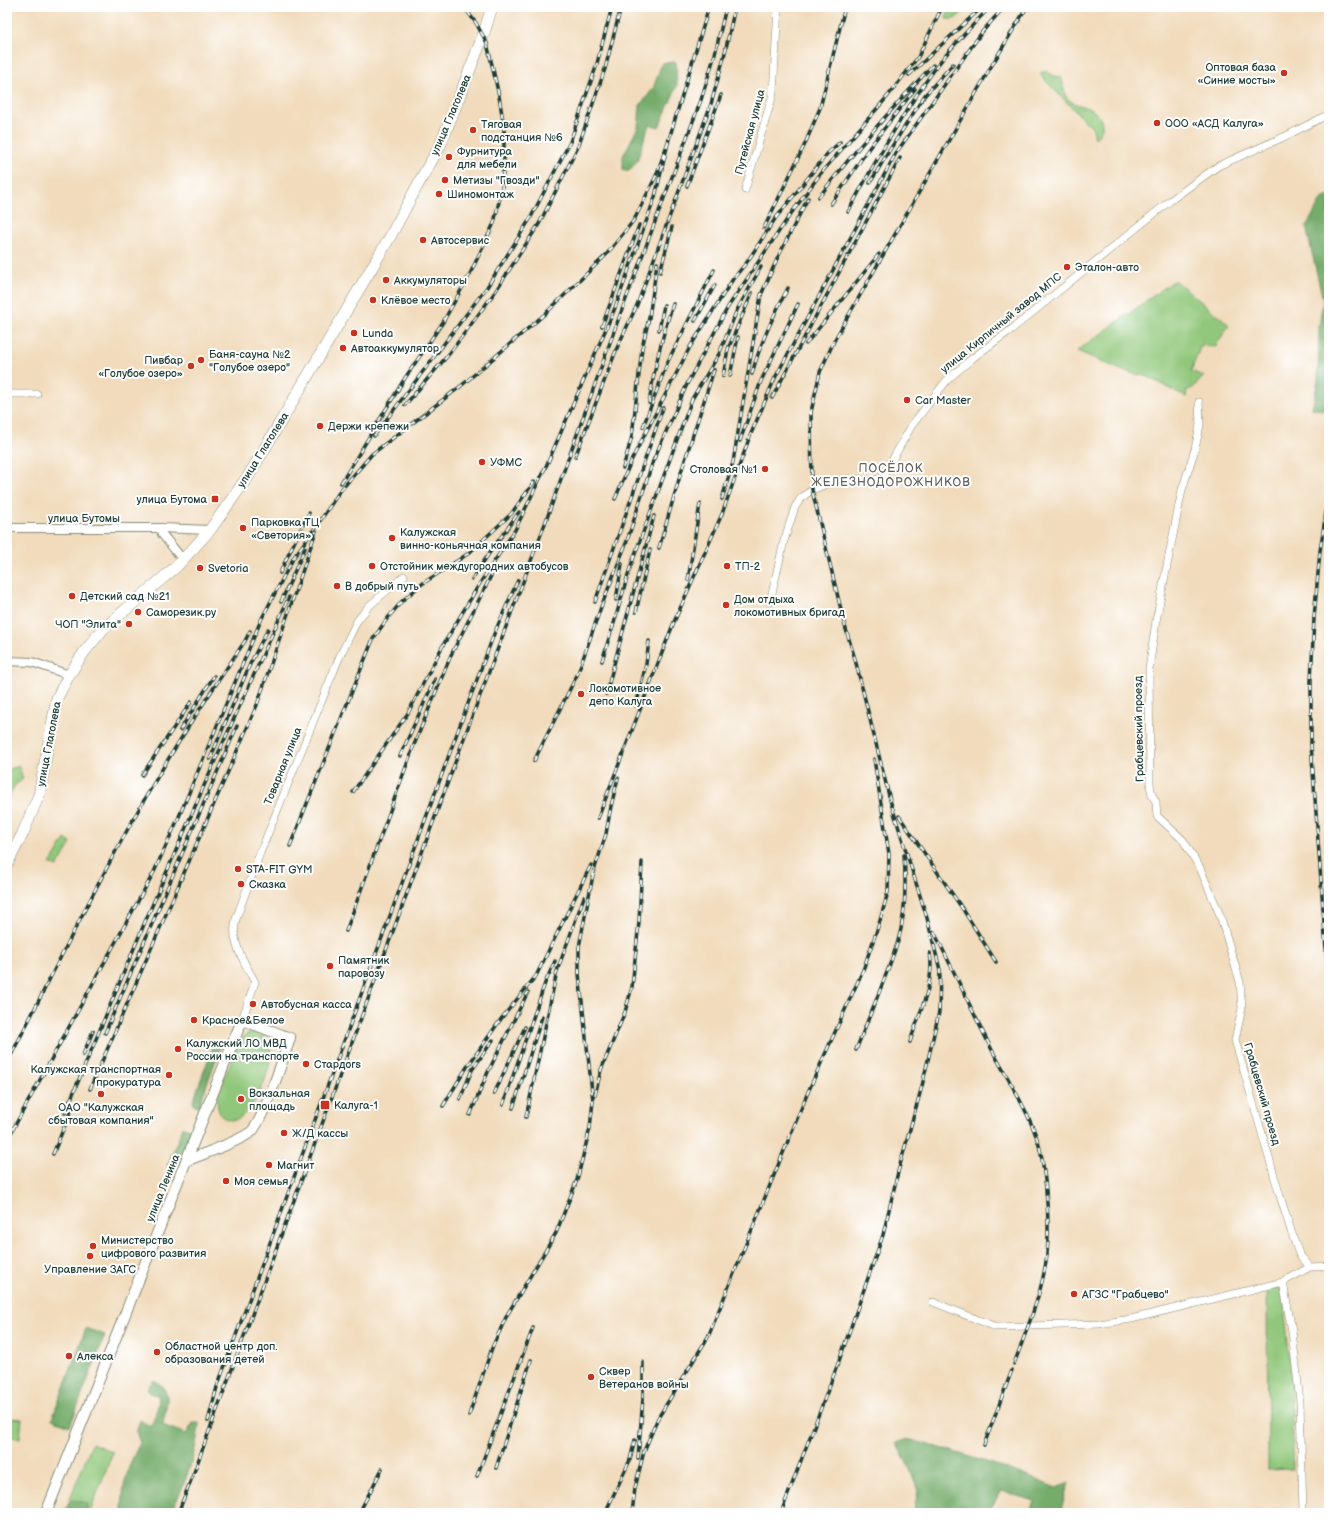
<svg xmlns="http://www.w3.org/2000/svg" width="1336" height="1520" viewBox="0 0 1336 1520" font-family="'Balsamiq Sans',sans-serif">
  <style>
    .green { fill: #91c77a; stroke: #588257 }
    .forest { fill: #74ac6a; stroke: #4a744f }
    .lines { fill: none; stroke-linecap: round; stroke-linejoin: round }
    .minor-casing { stroke: #888c78; stroke-width: 8 }
    .tertiary-casing { stroke: #888c78; stroke-width: 10 }
    .secondary-casing { stroke: #888c78; stroke-width: 12 }
    .primary-casing { stroke: #888c78; stroke-width: 12 }
    .minor { stroke: #fff; stroke-width: 7 }
    .tertiary { stroke: #fff; stroke-width: 8 }
    .secondary { stroke: #fff; stroke-width: 10 }
    .primary { stroke: #fff; stroke-width: 11 }
    .rail-casing { stroke: #1f3d34; stroke-width: 3.5 }
    .rail { stroke: #fff; stroke-width: 2; stroke-dasharray: 6; stroke-linecap: butt }
    .poi-dot { fill: #c8321e; stroke: #fff; stroke-width: 1.5 }
    .labels { text-anchor: middle; dominant-baseline: central; stroke-width: 4; stroke-linejoin: round; paint-order: stroke }
    .poi-label { font-size: 11px; fill: #1f3d34; stroke: #fff; text-anchor: start }
    .street-label { font-size: 11px; fill: #1f3d34; stroke: #fff }
    .neighbourhood-label { font-size: 12px; letter-spacing: 1px; fill: #61625c; stroke: #fff }
  </style>
  <rect width="100%" height="100%" fill="#fff"/>
  <filter id="ink" filterUnits="userSpaceOnUse"><feTurbulence type="fractalNoise" baseFrequency=".025" numOctaves="2"/><feDisplacementMap in="SourceGraphic" scale="8" xChannelSelector="R" yChannelSelector="G"/><feConvolveMatrix kernelMatrix="1 2 1 2 8 2 1 2 1" color-interpolation-filters="sRGB"/></filter>
  <filter id="wash" filterUnits="userSpaceOnUse"><feTurbulence type="fractalNoise" baseFrequency=".012" numOctaves="4" result="noise"/><feDisplacementMap in="SourceGraphic" scale="16" xChannelSelector="R" yChannelSelector="G"/><feGaussianBlur stdDeviation="0.9" result="paint"/><feColorMatrix in="noise" values="0 0 0 0 0 0 0 0 0 0 0 0 0 0 0 0 0 1.4 0 .05"/><feComposite in="paint" operator="in"/></filter>
  <g filter="url(#wash)">
    <rect width="100%" height="100%" fill="#f1dbbc"/>
    <path class="green" d="M949 7H969L955 19H946Z
      M1046 71 1054 76 1061 77C1065 85 1062 93 1069 100 1076 106 1088 106 1095 112 1104 120 1105 131 1095 138L1093 129 1042 77 1040 73Z
      M1175 280 1217 315 1222 318 1229 325 1215 347 1201 345 1191 371 1204 376 1193 388 1187 390 1186 397 1146 376 1126 372 1077 351Z
      M19 766 23 779 15 785 7 800V770Z
      M65 839 71 843 57 867 50 864Z
      M257 1032C261 1034 264 1035 267 1039 279 1058 257 1108 239 1118 235 1120 229 1121 225 1118 208 1108 224 1077 230 1064 233 1056 236 1047 241 1039L247 1034Z
      M1281 1287C1291 1347 1293 1409 1293 1469L1268 1470 1267 1288Z
      M10 1418 22 1419 20 1438 8 1437Z
      M92 1443 113 1452 90 1512 68 1504Z"/>
    <path class="forest" d="M676 62 677 86 659 127 649 125 637 161 630 170H623V156L638 127 640 105 653 89 662 63Z
      M1329 195V400L1326 411 1312 408 1318 380 1319 327 1323 300 1306 227 1321 200Z
      M218 1044 221 1046 199 1106 194 1105 193 1101 213 1046Z
      M183 1127 189 1129 190 1135 176 1166 172 1168 167 1166Z
      M86 1328 105 1335 70 1426 52 1419Z
      M154 1380C175 1393 165 1405 163 1425L186 1434 193 1423H199C198 1448 183 1492 170 1513H119L122 1510C122 1485 128 1465 140 1443L136 1432 140 1420 146 1424 152 1425C155 1415 160 1405 158 1395L150 1393 147 1388Z
      M908 1439C959 1453 1008 1467 1056 1488L1069 1483 1060 1513H1030L1034 1501 1001 1491 988 1513H919L914 1510 918 1491 909 1467 896 1443Z
      M72 1500 87 1503 86 1513H65L66 1508Z"/>
  </g>
  <g filter="url(#ink)">
    <g class="lines">
      <g class="minor-casing">
        <path id="minor" d="M745 190 773 94 778 7
          M7 394H37
          M1199 402 1200 425 1195 449 1182 490 1156 621 1149 669 1150 785 1152 795 1156 802 1157 816 1183 840 1200 868 1220 915 1240 982 1242 1008 1235 1040 1280 1196 1292 1234 1299 1254 1310 1267
          M770 602 784 541 795 507 801 498 812 490 838 479H855L869 481 882 478 912 425 947 380 974 357 1012 329 1171 200 1218 166 1286 136 1329 114
          M242 1020 255 982C244 961 230 943 236 919L260 853 339 658 357 621 369 606 404 576
          M1283 1282 1292 1331 1300 1402 1303 1513
          M933 1302 996 1327 1099 1324 1131 1319 1283 1282 1310 1267 1329 1266"/>
      </g>
      <g class="tertiary-casing">
        <path id="tertiary" d="M7 528H160L210 530
          M160 528 162 534 183 560
          M7 661 32 662 69 675"/>
      </g>
      <g class="secondary-casing">
        <path id="secondary" d="M46 1513 242 1020 290 1038C284 1056 263 1122 251 1132 236 1143 205 1153 186 1161"/>
      </g>
      <g class="primary-casing">
        <path id="primary" d="M7 864 22 835 39 795 57 698 69 675 85 651 103 629 177 566 210 530 249 475 390 237 422 177 440 146 483 36 492 7"/>
      </g>
      <use href="#minor" class="minor"/>
      <use href="#tertiary" class="tertiary"/>
      <use href="#secondary" class="secondary"/>
      <use href="#primary" class="primary"/>
      <g class="rail-casing">
        <path id="rail" d="M909 75 982 7
          M669 139 706 17 708 7
          M870 183 889 151 925 95 953 64
          M687 186 721 95
          M819 197C855 150 892 108 933 65
          M831 204 869 148 915 89
          M848 212C875 162 903 112 937 66 953 45 972 26 990 7
          M764 228 805 144 820 108 845 7
          M660 272 672 227
          M695 321 715 285
          M602 326 639 225
          M659 330 664 305
          M806 344 879 254
          M752 374C760 343 773 316 788 288
          M723 376 728 349 752 293
          M730 376 738 337
          M772 398 900 158
          M649 403C654 369 662 336 673 304
          M405 405 449 354 495 292 539 224 578 147 605 69 621 7
          M643 427 668 361 714 270
          M374 436 487 287 530 219 570 142 596 67 612 7
          M740 441 761 381 798 304
          M575 457 617 348 637 305 711 104 724 57 735 7
          M623 468 632 436 642 348 649 318 657 263
          M341 483 405 378 443 322 469 276 494 223 502 189 504 158V127L499 96 487 43 476 23 464 7
          M1329 493 1320 551 1314 618 1311 681V744L1329 991
          M615 499 632 459 690 347 733 279 747 262 775 219 827 154 840 142
          M722 499 733 462 761 295 778 257 808 198
          M659 548 682 469 714 370
          M280 573C289 552 299 533 309 513
          M472 579 490 552 519 512
          M688 580 700 504
          M616 600 622 564
          M281 602 305 548
          M595 602 663 408
          M636 612 650 550
          M612 630 630 568 692 399 719 354 737 310 761 267
          M602 661 613 625
          M606 694 654 516
          M636 706 646 664 649 641
          M180 730 214 676
          M400 756 435 679
          M210 759 250 664 268 629
          M534 761 578 673 601 607 627 541 653 461 688 382 728 307 790 215 821 173 888 96 918 57 942 7
          M142 775 191 702
          M899 816 964 911 996 962
          M598 818 674 622 722 514 750 436 775 378 896 153 982 32 1004 7
          M290 846 373 639 387 619 402 601 422 584 469 553 511 514 534 482
          M593 874 606 834 611 806 618 778
          M346 931 414 745 451 655 493 572
          M934 932C954 971 972 1011 992 1050 1008 1080 1029 1111 1039 1145 1046 1172 1050 1226 1047 1254 1043 1291 1027 1329 1014 1364
          M105 1033 237 726
          M910 1042C919 1014 935 983 930 953
          M856 1050C870 1014 886 978 898 941 906 914 906 883 904 855
          M83 1055 93 1031
          M7 1063C52 976 94 887 143 802 174 747 209 694 245 641L250 631
          M90 1089 257 705 316 531
          M494 1094 525 1027
          M595 1095 601 1070 625 1012 632 987 639 922 642 862
          M460 1099 472 1070 493 1040
          M503 1105 545 983 555 961
          M443 1106 467 1067 501 1019 536 976 591 865
          M513 1108 542 1017
          M65 1113 145 922 213 765 289 597
          M470 1115 488 1072 528 992
          M526 1117 557 971 584 897
          M7 1140 154 872 178 819 261 620 294 557 320 521 340 491 372 454 461 386 546 313 606 255 634 220 656 176 669 139 655 197 615 308 548 462 515 530 480 583 442 647 408 713 353 792
          M53 1154 72 1108
          M469 1415 492 1348 507 1315 556 1233 577 1180 590 1128 593 1101 579 974V947L594 870
          M208 1421 217 1387 460 725 494 634 518 580
          M984 1445 1012 1370
          M638 1458 643 1398V1362
          M496 1468 531 1360
          M477 1476 533 1328
          M178 1513 193 1475 467 730 543 529 617 323 701 100 715 54 726 7
          M359 1513 382 1469
          M605 1513 630 1460 635 1440
          M632 1513 635 1488 644 1451 658 1418 708 1337 808 1092 863 970 879 924 888 892 889 854 874 759
          M781 1513 839 1361 883 1235 898 1172 922 1086 939 1012 940 970 927 918 890 800 855 659 845 626 812 490 811 412 820 372 835 339 992 65 1027 7"/>
      </g>
      <use href="#rail" class="rail"/>
    </g>
  </g>
  <g class="poi-dot">
    <circle cx="1284" cy="73" r="4"/>
    <circle cx="1157" cy="123" r="4"/>
    <circle cx="473" cy="130" r="4"/>
    <circle cx="449" cy="157" r="4"/>
    <circle cx="445" cy="180" r="4"/>
    <circle cx="439" cy="194" r="4"/>
    <circle cx="423" cy="240" r="4"/>
    <circle cx="1067" cy="267" r="4"/>
    <circle cx="386" cy="280" r="4"/>
    <circle cx="373" cy="300" r="4"/>
    <circle cx="354" cy="333" r="4"/>
    <circle cx="343" cy="348" r="4"/>
    <circle cx="201" cy="360" r="4"/>
    <circle cx="191" cy="366" r="4"/>
    <circle cx="907" cy="400" r="4"/>
    <circle cx="320" cy="426" r="4"/>
    <circle cx="482" cy="462" r="4"/>
    <circle cx="765" cy="469" r="4"/>
    <rect x="211" y="495" width="8" height="8" rx="2"/>
    <circle cx="243" cy="528" r="4"/>
    <circle cx="392" cy="538" r="4"/>
    <circle cx="372" cy="566" r="4"/>
    <circle cx="727" cy="566" r="4"/>
    <circle cx="200" cy="568" r="4"/>
    <circle cx="337" cy="586" r="4"/>
    <circle cx="72" cy="596" r="4"/>
    <circle cx="726" cy="605" r="4"/>
    <circle cx="138" cy="612" r="4"/>
    <circle cx="129" cy="624" r="4"/>
    <circle cx="581" cy="694" r="4"/>
    <circle cx="238" cy="869" r="4"/>
    <circle cx="241" cy="884" r="4"/>
    <circle cx="330" cy="966" r="4"/>
    <circle cx="253" cy="1004" r="4"/>
    <circle cx="194" cy="1020" r="4"/>
    <circle cx="178" cy="1049" r="4"/>
    <circle cx="306" cy="1064" r="4"/>
    <circle cx="169" cy="1075" r="4"/>
    <circle cx="101" cy="1094" r="4"/>
    <circle cx="241" cy="1099" r="4"/>
    <rect x="320" y="1100" width="10" height="10" rx="2"/>
    <circle cx="284" cy="1133" r="4"/>
    <circle cx="269" cy="1165" r="4"/>
    <circle cx="226" cy="1181" r="4"/>
    <circle cx="93" cy="1246" r="4"/>
    <circle cx="90" cy="1256" r="4"/>
    <circle cx="1074" cy="1294" r="4"/>
    <circle cx="157" cy="1352" r="4"/>
    <circle cx="69" cy="1356" r="4"/>
    <circle cx="591" cy="1377" r="4"/>
  </g>
  <g class="labels">
    <g class="poi-label">
      <text x="1276" y="67" text-anchor="end">Оптовая база<tspan x="1276" dy="13">«Синие мосты»</tspan></text>
      <text x="1165" y="123">ООО «АСД Калуга»</text>
      <text x="481" y="124">Тяговая<tspan x="481" dy="13">подстанция №6</tspan></text>
      <text x="457" y="151">Фурнитура<tspan x="457" dy="13">для мебели</tspan></text>
      <text x="453" y="180">Метизы "Гвозди"</text>
      <text x="447" y="194">Шиномонтаж</text>
      <text x="431" y="240">Автосервис</text>
      <text x="1075" y="267">Эталон-авто</text>
      <text x="394" y="280">Аккумуляторы</text>
      <text x="381" y="300">Клёвое место</text>
      <text x="362" y="333">Lunda</text>
      <text x="351" y="348">Автоаккумулятор</text>
      <text x="209" y="354">Баня-сауна №2<tspan x="209" dy="13">"Голубое озеро"</tspan></text>
      <text x="183" y="360" text-anchor="end">Пивбар<tspan x="183" dy="13">«Голубое озеро»</tspan></text>
      <text x="915" y="400">Car Master</text>
      <text x="328" y="426">Держи крепежи</text>
      <text x="490" y="462">УФМС</text>
      <text x="757" y="469" text-anchor="end">Столовая №1</text>
      <text x="207" y="499" text-anchor="end">улица Бутома</text>
      <text x="251" y="522">Парковка ТЦ<tspan x="251" dy="13">«Светория»</tspan></text>
      <text x="400" y="532">Калужская<tspan x="400" dy="13">винно-коньячная компания</tspan></text>
      <text x="380" y="566">Отстойник междугородних автобусов</text>
      <text x="735" y="566">ТП-2</text>
      <text x="208" y="568">Svetoria</text>
      <text x="345" y="586">В добрый путь</text>
      <text x="80" y="596">Детский сад №21</text>
      <text x="734" y="599">Дом отдыха<tspan x="734" dy="13">локомотивных бригад</tspan></text>
      <text x="146" y="612">Саморезик.ру</text>
      <text x="121" y="624" text-anchor="end">ЧОП "Элита"</text>
      <text x="589" y="688">Локомотивное<tspan x="589" dy="13">депо Калуга</tspan></text>
      <text x="246" y="869">STA-FIT GYM</text>
      <text x="249" y="884">Сказка</text>
      <text x="338" y="960">Памятник<tspan x="338" dy="13">паровозу</tspan></text>
      <text x="261" y="1004">Автобусная касса</text>
      <text x="202" y="1020">Красное&amp;Белое</text>
      <text x="186" y="1043">Калужский ЛО МВД<tspan x="186" dy="13">России на транспорте</tspan></text>
      <text x="314" y="1064">Стардогs</text>
      <text x="161" y="1069" text-anchor="end">Калужская транспортная<tspan x="161" dy="13">прокуратура</tspan></text>
      <text x="249" y="1093">Вокзальная<tspan x="249" dy="13">площадь</tspan></text>
      <text x="334" y="1105">Калуга-1</text>
      <text x="101" y="1107" text-anchor="middle">ОАО "Калужская<tspan x="101" dy="13">сбытовая компания"</tspan></text>
      <text x="292" y="1133">Ж/Д кассы</text>
      <text x="277" y="1165">Магнит</text>
      <text x="234" y="1181">Моя семья</text>
      <text x="101" y="1240">Министерство<tspan x="101" dy="13">цифрового развития</tspan></text>
      <text x="90" y="1269" text-anchor="middle">Управление ЗАГС</text>
      <text x="1082" y="1294">АГЗС "Грабцево"</text>
      <text x="165" y="1346">Областной центр доп.<tspan x="165" dy="13">образования детей</tspan></text>
      <text x="77" y="1356">Алекса</text>
      <text x="599" y="1371">Сквер<tspan x="599" dy="13">Ветеранов войны</tspan></text>
    </g>
    <g class="street-label">
      <text transform="translate(451 115) rotate(-67)">улица Глаголева</text>
      <text transform="translate(750 132) rotate(-75)">Путейская улица</text>
      <text transform="translate(1001 323) rotate(-39)">улица Кирпичный завод МПС</text>
      <text transform="translate(263 450) rotate(-58)">улица Глаголева</text>
      <text x="84" y="518">улица Бутомы</text>
      <text transform="translate(1139 729) rotate(-91)">Грабцевский проезд</text>
      <text transform="translate(49 744) rotate(-79)">улица Глаголева</text>
      <text transform="translate(283 766) rotate(-68)">Товарная улица</text>
      <text transform="translate(1262 1094) rotate(74)">Грабцевский проезд</text>
      <text transform="translate(163 1188) rotate(-68)">улица Ленина</text>
    </g>
    <g class="neighbourhood-label">
      <text x="891" y="468">ПОСЁЛОК<tspan x="891" dy="14">ЖЕЛЕЗНОДОРОЖНИКОВ</tspan></text>
    </g>
  </g>
  <rect width="1336" height="1520" fill="none" stroke="#fff" stroke-width="24"/>
</svg>
